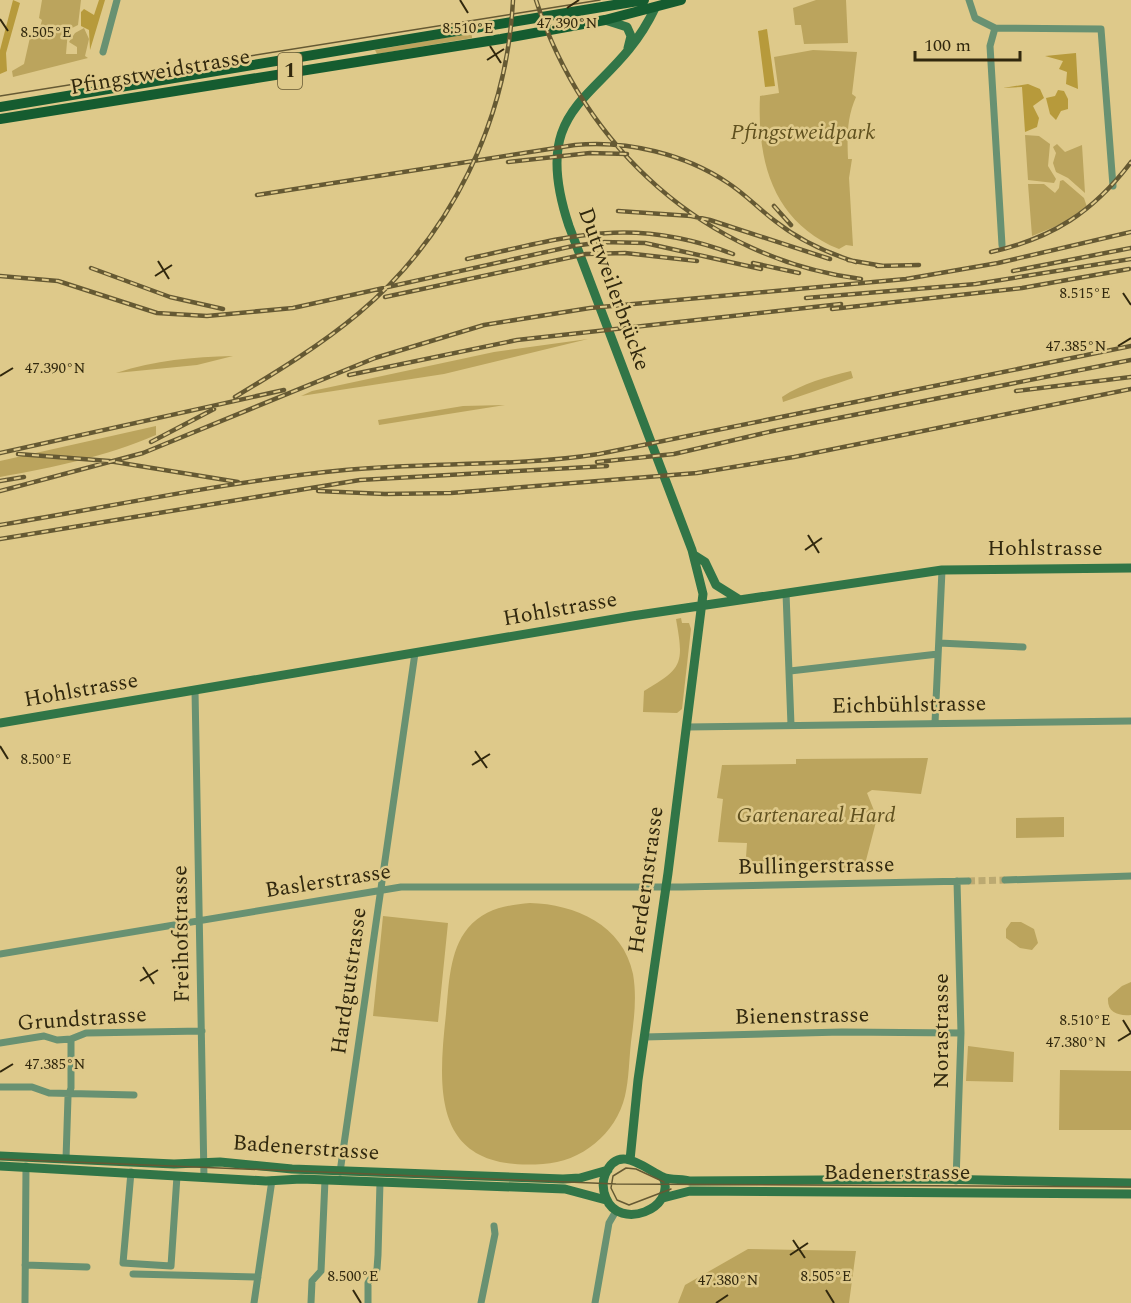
<svg xmlns="http://www.w3.org/2000/svg" width="1131" height="1303" viewBox="0 0 1131 1303" font-family="Spectral,serif">
  <style>
    .green { fill: #bba45d }
    .forest { fill: #b79a3b }
    .lines { fill: none; stroke-linecap: round; stroke-linejoin: round }
    .street-tunnel { stroke: #bba971; stroke-width: 7; stroke-dasharray: 7 3.5; stroke-linecap: butt }
    .street { stroke: #689172; stroke-width: 7 }
    .secondary { stroke: #317547; stroke-width: 9 }
    .primary { stroke: #155c30; stroke-width: 10 }
    .tram { stroke: #655933; stroke-width: 1.5 }
    .rail-casing { stroke: #655933; stroke-width: 4.5 }
    .rail { stroke: #dec98a; stroke-width: 2; stroke-dasharray: 7; stroke-linecap: butt }
    .ticks { fill: none; stroke: #31280e; stroke-width: 2 }
    .labels { text-anchor: middle; dominant-baseline: central; stroke-width: 5; stroke-linejoin: round; paint-order: stroke }
    .shield { fill: #dec98a; stroke: #655833; stroke-width: 1.5 }
    .shield-label { font-size: 21px; font-weight: bold; fill: #31280e }
    .street-label { font-size: 22px; fill: #31280e; stroke: #dec98a }
    .park-label { font-size: 22px; font-style: italic; fill: #60511f; stroke: #dec98a }
    .ticks-label { font-size: 15px; text-anchor: middle; fill: #31280e; stroke: #dec98a; stroke-width: 5; stroke-linejoin: round; paint-order: stroke }
  </style>
  <rect width="100%" height="100%" fill="#dec98a"/>
  <path class="green" d="M42 0H81L78 25 68 30 66 54H77V47L69 42 75 33 84 28 89 39 85 56 88 58 13 77 12 71 24 64 31 33 38 35 42 20 39 18Z
    M816 0H846L848 43 804 44 801 25H795L793 8Z
    M467 34 472 35V38L377 54 375 50Z
    M813 50 857 52 852 94 856 97C847 117 847 137 848 159H852L849 178 853 246 846 245 839 249C773 222 757 162 760 96L779 93 774 57Z
    M1025 135 1039 136 1050 144 1048 166 1056 179 1054 183 1028 180Z
    M1057 144 1065 152 1082 145 1085 193 1068 178 1056 172 1053 163 1056 153 1053 147Z
    M1063 180 1084 198 1087 207 1064 223 1032 236 1028 184H1044L1055 193 1059 188 1060 181Z
    M588 339 444 374 301 396 312 391 494 352Z
    M233 356 197 365 116 373C156 360 192 357 233 356Z
    M851 371 853 378 783 402 782 397C803 383 826 377 851 371Z
    M505 405 379 425 378 420 463 406Z
    M156 426V435C104 457 56 467 0 477V461Z
    M681 618 682 623H689L691 629 682 709 677 713 643 712 644 691C683 668 684 664 676 619Z
    M928 758 921 794 872 790 867 793 877 818 864 868 745 871 747 843 718 842 723 799 717 798 722 765 796 764V759Z
    M1064 817V837L1016 838V818Z
    M530 903C575 904 623 925 633 974 637 997 634 1020 631 1042 629 1060 629 1079 625 1096 616 1134 581 1162 543 1164 434 1172 437 1095 446 1014 449 985 449 951 468 928 484 909 506 905 530 903Z
    M383 916 448 923 438 1022 373 1016Z
    M1011 922H1021L1034 929 1038 943 1032 950 1020 948 1006 938V929Z
    M1131 982V1015C1118 1016 1107 1013 1108 998L1122 986Z
    M968 1046 1014 1052 1013 1082 966 1081Z
    M1060 1070 1131 1071V1130H1059Z
    M748 1249 856 1251 849 1303H678L685 1285Z"/>
  <path class="forest" d="M13 0 20 3 6 53 7 71 0 74V50Z
    M99 0H105L90 50 89 30 81 26V12L84 9 94 15Z
    M767 29 775 86 765 87 758 31Z
    M1076 53 1078 89 1066 84 1067 72 1059 69 1063 61 1045 56Z
    M1028 84 1040 89 1044 98 1033 106 1039 118 1037 127 1025 132 1022 87 1003 88Z
    M1058 90 1064 91 1068 99V109L1061 111 1056 120 1050 114 1046 98 1055 96Z"/>
  <g class="lines">
    <path class="street-tunnel" d="M968 881 1005 880"/>
    <path class="street" d="M969 0 975 18 995 28 1101 29 1113 186
      M995 28 990 46 1002 245
      M103 52 117 0
      M786 593 791 725
      M939 643 1023 647
      M790 671 938 654
      M195 690 204 1178
      M935 723 942 570
      M687 727 1131 721
      M1005 880 1131 876
      M0 954 401 887H682L968 881
      M644 1037 842 1032 961 1033
      M0 1043 44 1036 57 1040 71 1039 86 1033 202 1031
      M0 1087H32L49 1093 134 1095
      M66 1159 68 1097 71 1088V1039
      M131 1172 123 1263 171 1266 177 1176
      M340 1172 415 653
      M956 1181 961 1033 957 881
      M25 1265 87 1267
      M133 1274 258 1277
      M25 1303 26 1166
      M254 1303 272 1180
      M311 1303 312 1281 321 1271 325 1180
      M368 1303V1283L377 1269 378 1255 380 1182
      M481 1303 495 1234 494 1226
      M595 1303 609 1223 616 1211"/>
    <path class="secondary" d="M605 20 627 27 631 36 628 48
      M694 555 705 562 716 585 740 600
      M0 723 632 616 942 570 1131 568
      M0 1156 174 1164 220 1162 292 1169 563 1179 580 1178 608 1170
      M630 1160 638 1080 668 873 703 594 692 550 569 226C525 95 611 102 655 8
      M0 1166 266 1181 301 1179 565 1189 606 1200
      M663 1177C677 1209 619 1231 606 1198 603 1191 602 1183 605 1175 618 1142 645 1169 663 1177 670 1180 682 1179 690 1181L935 1179 1131 1183
      M663 1198 690 1191 1131 1194"/>
    <path class="primary" d="M0 107 644 0
      M0 119 501 39 605 20 681 0"/>
    <path class="tram" d="M0 96 600 0
      M0 1159 616 1184 1131 1187
      M664 1182 636 1169 626 1168 613 1176 611 1188 617 1200 629 1205 671 1189"/>
    <g class="rail-casing">
      <path id="rail" d="M536 0C583 147 706 259 861 279
        M508 162 590 153 627 154
        M257 195 575 145C627 140 685 154 728 183 745 194 759 209 775 221 799 240 827 253 856 262
        M774 206 791 225
        M618 211 691 216 710 220 830 259
        M991 252C1053 238 1093 212 1131 162
        M467 259C569 237 629 215 733 254
        M848 260 883 266
        M753 263 799 273
        M877 266 919 265
        M91 268 170 297 223 309
        M1013 271 1131 248
        M0 276 58 281 157 313 207 316 293 308 573 246 603 242 645 243 761 269
        M385 297 586 254 625 253 697 261
        M806 298 976 284 1131 259
        M832 309 1022 288 1129 269
        M349 375 517 340 841 304
        M1016 391 1131 377
        M235 397C278 371 321 345 359 313 452 235 507 120 513 0
        M151 442 214 409
        M0 453 284 390
        M18 454 109 461 238 482
        M597 462 674 454 773 431 1131 360
        M0 481 24 477
        M0 491 143 453 375 358 484 325 590 308 906 279 998 263 1131 232
        M318 491 385 494 451 493 697 473 794 457 1131 389
        M0 525C114 506 230 481 345 470 430 462 515 467 599 454L1131 346
        M0 539 360 480 607 466"/>
    </g>
    <use href="#rail" class="rail"/>
  </g>
  <path class="ticks" d="M460 0 468 13M567 8 579 0M0 19 8 31M490 46 501 63M487 60 504 49M158 261 169 279M155 276 172 265M1123 293 1131 305M1118 346 1131 338M0 376 13 368M808 535 819 553M805 550 822 538M0 746 8 759M475 751 487 768M472 765 490 754M143 967 154 984M140 981 158 970M1123 1020 1131 1033M1118 1041 1131 1033M0 1072 13 1064M793 1240 805 1258M790 1255 808 1243M353 1290 361 1303M826 1290 834 1303M716 1303 728 1295"/>
  <g class="labels">
    <rect class="shield" x="278" y="53" width="24" height="36" rx="4.5"/>
    <g class="shield-label">
      <text x="290" y="71">1</text>
    </g>
    <g class="street-label">
      <text transform="translate(160 72) rotate(-10)">Pfingstweidstrasse</text>
      <text transform="translate(614 289) rotate(70)">Duttweilerbrücke</text>
      <text x="1045" y="548">Hohlstrasse</text>
      <text transform="translate(560 609) rotate(-10)">Hohlstrasse</text>
      <text transform="translate(81 690) rotate(-10)">Hohlstrasse</text>
      <text transform="translate(909 705) rotate(-1)">Eichbühlstrasse</text>
      <text transform="translate(816 866) rotate(-1)">Bullingerstrasse</text>
      <text transform="translate(646 880) rotate(-82)">Herdernstrasse</text>
      <text transform="translate(328 881) rotate(-9)">Baslerstrasse</text>
      <text transform="translate(181 934) rotate(-91)">Freihofstrasse</text>
      <text transform="translate(349 981) rotate(-82)">Hardgutstrasse</text>
      <text transform="translate(802 1016) rotate(-1)">Bienenstrasse</text>
      <text transform="translate(82 1019) rotate(-4)">Grundstrasse</text>
      <text transform="translate(941 1031) rotate(-90)">Norastrasse</text>
      <text transform="translate(306 1148) rotate(4)">Badenerstrasse</text>
      <text x="897" y="1172">Badenerstrasse</text>
    </g>
    <g class="park-label">
      <text x="803" y="132">Pfingstweidpark</text>
      <text x="816" y="815">Gartenareal Hard</text>
    </g>
  </g>
  <g class="ticks-label">
    <text x="567" y="28">47.390°N</text>
    <text x="468" y="33">8.510°E</text>
    <text x="46" y="37">8.505°E</text>
    <text x="1085" y="298">8.515°E</text>
    <text x="1076" y="351">47.385°N</text>
    <text x="55" y="373">47.390°N</text>
    <text x="46" y="764">8.500°E</text>
    <text x="1085" y="1025">8.510°E</text>
    <text x="1076" y="1047">47.380°N</text>
    <text x="55" y="1069">47.385°N</text>
    <text x="353" y="1281">8.500°E</text>
    <text x="826" y="1281">8.505°E</text>
    <text x="728" y="1285">47.380°N</text>
  </g>
  <path d="M915 51v9h105v-9" fill="none" stroke="#31280e" stroke-width="3"/>
  <text x="924" y="51" font-size="18" fill="#31280e" stroke="#dec98a" stroke-width="4.5" paint-order="stroke">100 m</text>
</svg>
